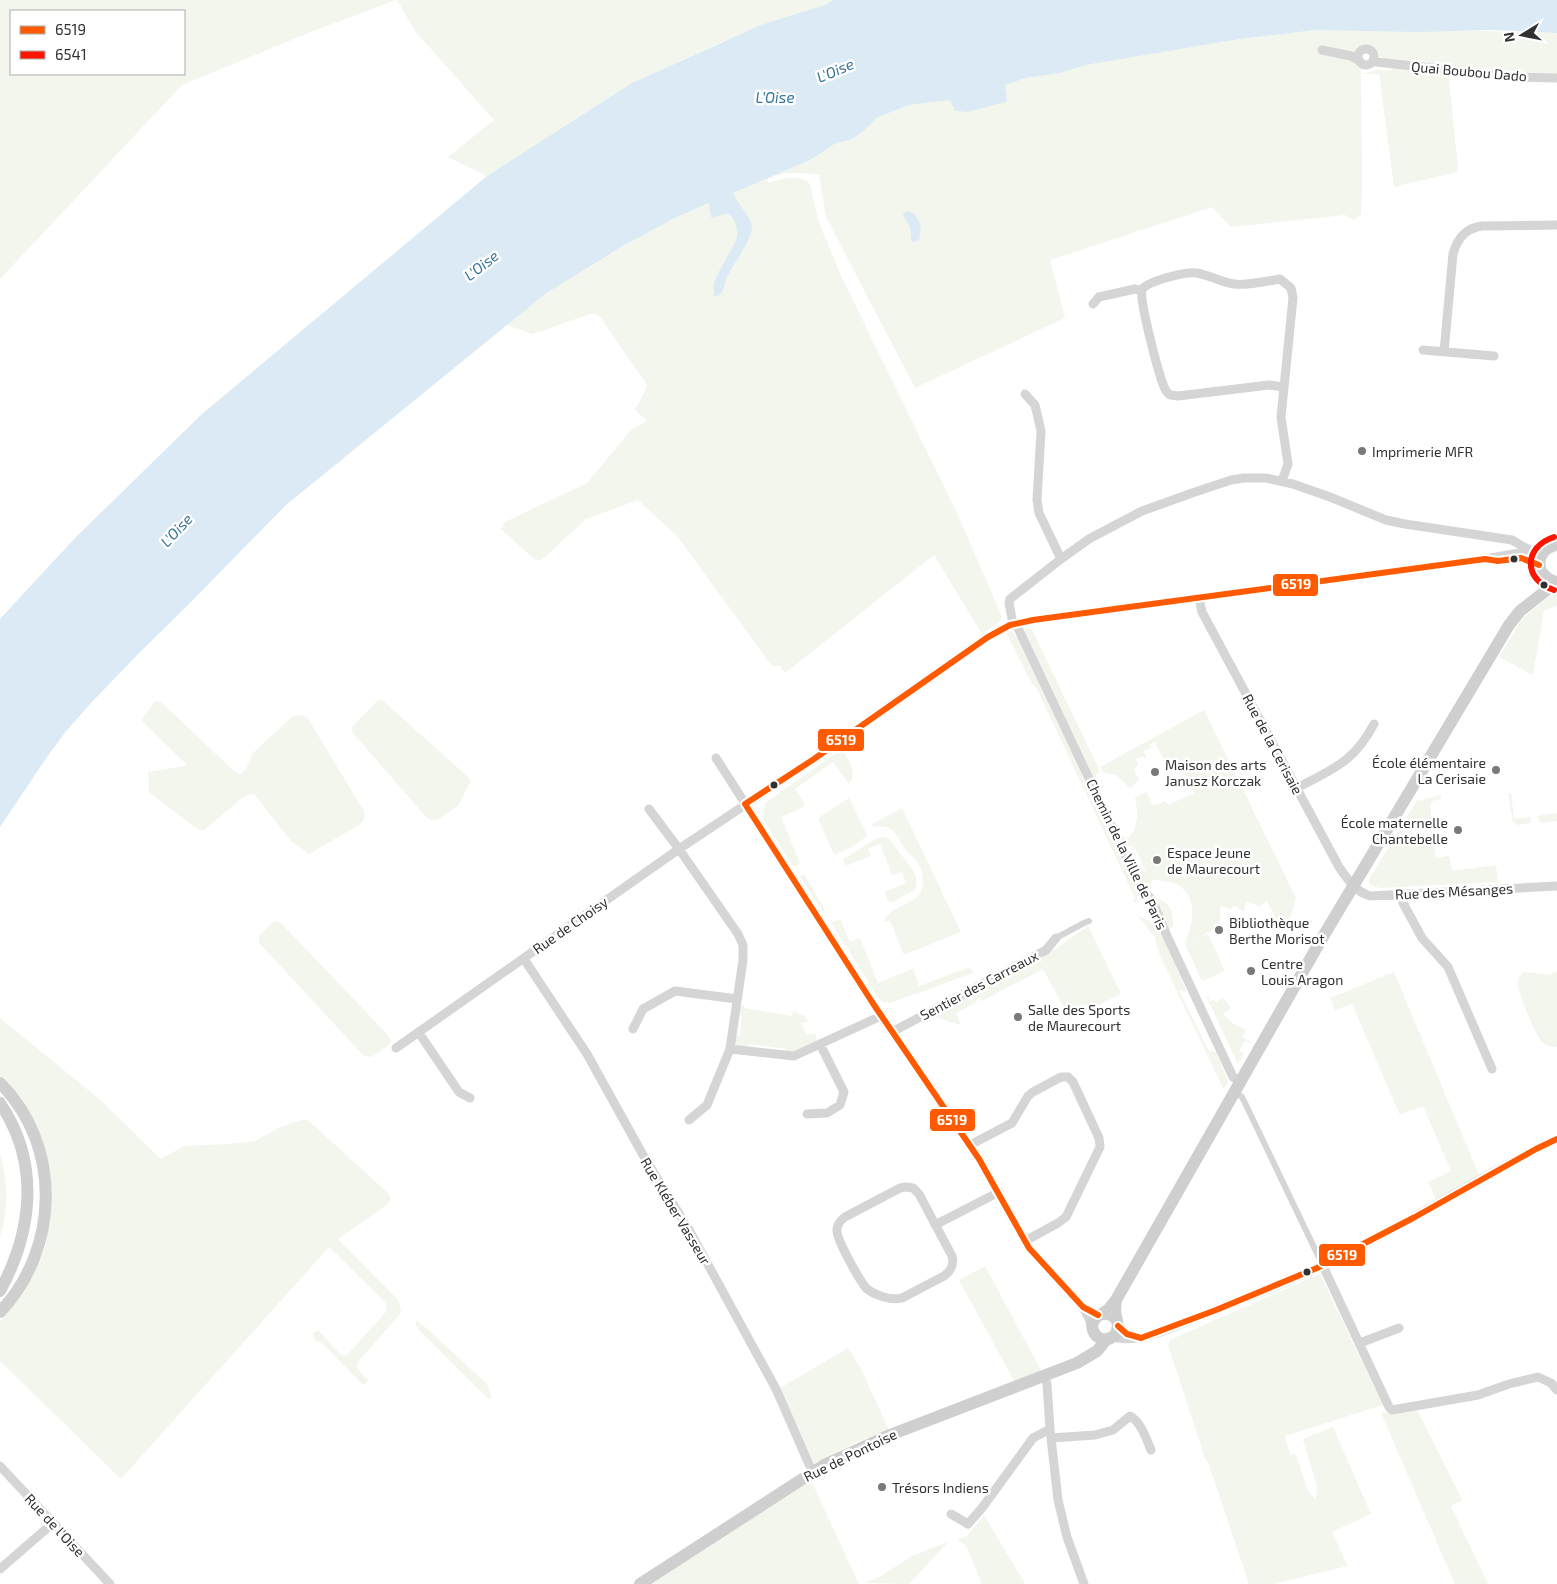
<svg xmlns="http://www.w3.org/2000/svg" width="1557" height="1584" viewBox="0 0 1557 1584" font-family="'Exo 2',sans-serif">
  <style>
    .green { fill: #f2f6ed; fill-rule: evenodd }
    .water { fill: #dbeaf4 }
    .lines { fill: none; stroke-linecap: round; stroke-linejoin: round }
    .pedestrian { stroke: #d5d5d5; stroke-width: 6 }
    .minor { stroke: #d5d5d5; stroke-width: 9 }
    .secondary { stroke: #cfcfcf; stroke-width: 12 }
    .bus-1-casing { stroke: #fff; stroke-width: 10 }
    .bus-2-casing { stroke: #fff; stroke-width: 10 }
    .bus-1 { stroke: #ff5a00; stroke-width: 6 }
    .bus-2 { stroke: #ff1400; stroke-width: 6 }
    .poi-dot { fill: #797979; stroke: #fff; stroke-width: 2 }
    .bus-dot { fill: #313131; stroke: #fff; stroke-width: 2 }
    .labels { text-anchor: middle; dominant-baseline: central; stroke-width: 5; stroke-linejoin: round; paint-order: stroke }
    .street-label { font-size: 14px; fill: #313131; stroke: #fff }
    .poi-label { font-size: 14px; fill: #313131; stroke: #fff; text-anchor: start }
    .water-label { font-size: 15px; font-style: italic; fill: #39769a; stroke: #fff }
    .line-badge { stroke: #fff; stroke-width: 2 }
    .badge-label { font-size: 14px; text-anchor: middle; font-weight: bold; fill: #fff }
  </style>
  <rect width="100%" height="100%" fill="#fff"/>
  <path class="green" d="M0 0H396L311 32 182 85 0 279ZM11 11H184V74H11Z
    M397 0H833L825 5 724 41 632 83 487 176 448 157 494 120 415 31Z
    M1316 30C1397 31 1477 30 1557 33V74L1500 71 1385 59C1375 55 1372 44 1360 49L1361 74 1378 70 1390 71 1398 65 1448 70 1458 168 1457 172 1394 187 1379 74H1361L1362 186 1361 214 1354 220 1345 215 1231 227 1212 207 1050 260 1065 318 915 388 826 217 819 175C801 172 784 172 767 179L768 183C781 179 799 173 810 184L819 223 842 278 957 513 1002 617 998 623 982 634 934 555 785 673 780 666H772L677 536 638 500 586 519 545 557 539 561 533 558 501 529 505 522 587 483 631 430 647 421 635 410 645 391 647 385 600 317 596 314H590L533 334 512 327 507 324 545 294 590 265 621 247 675 218 812 159 836 143 850 140 860 134 878 117 909 105 950 100 955 111 967 112 1007 101 1005 85 1026 78 1060 73 1086 65 1240 39Z
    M1557 592V606L1544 610 1533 675 1499 657 1522 619 1551 595Z
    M1027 628 1031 629 1034 634 1100 771 1096 775V784L1024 632Z
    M1012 631 1019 640 1050 701 1048 703 1138 895 1136 903 1133 901 1135 898 1035 685 1032 684 1010 640 1007 633Z
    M381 699 468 777 471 781 458 806 437 820H432L427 818 353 733 352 730 353 726 376 702Z
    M155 701 161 702 235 772 240 774 245 771 253 753 293 716 301 715 307 717 365 813 364 820 359 825 309 854 291 841 254 794H250L245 796 204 830H201L196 828 149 792 148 772 185 766 186 764 142 721V719Z
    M1204 710 1296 898 1289 922 1277 921 1267 901 1260 906 1246 902 1244 911 1240 910 1237 906 1229 909 1221 906 1220 908V922L1213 925 1215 929 1191 941 1208 934 1225 971 1202 981 1185 944H1184C1194 926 1199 895 1176 884 1169 881 1160 881 1153 879L1147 891 1134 869 1146 871 1134 847 1123 845 1119 835 1128 838C1139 829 1138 811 1135 797L1147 792 1153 806 1165 801 1168 805 1194 793 1176 757 1165 762 1155 742 1149 745 1151 748 1144 751 1146 757 1144 758 1143 756 1136 759 1138 764 1134 769 1139 780 1130 788 1116 775 1102 772 1100 767Z
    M842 749C848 759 858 774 849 784L833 762 795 789 805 804 802 808 781 817 800 863 796 866H793L763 819 765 803Z
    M1511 793 1514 819 1531 817 1530 823 1518 825 1513 822 1508 794Z
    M1441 795V799L1432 801C1429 807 1433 814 1430 820L1419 822V825L1411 826 1413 843 1420 842V839L1433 837 1436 858 1449 856 1452 871 1496 865 1498 882 1380 888 1372 886 1369 883 1370 878 1417 800 1419 801Z
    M849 798 867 835 866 837 850 848 834 855 818 818Z
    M902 808 961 932 904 955 890 921H884C891 906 914 904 920 893 926 882 922 865 913 857 910 854 907 853 905 849 896 835 894 824 874 827L872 824Z
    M1557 813V821L1543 823 1539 821 1537 816Z
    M881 837H885L890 840C895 845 898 851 903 857 911 868 920 875 915 890L892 902 888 901 885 892 906 883 902 872 892 875 880 844 868 848 871 856 846 866 843 859C856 853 867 842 881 837Z
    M804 874 825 910 823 911 800 877Z
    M1159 899C1172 904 1173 914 1173 926L1169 930 1157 900Z
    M1138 916 1157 924 1160 928 1171 955 1177 963 1176 967 1187 992 1179 990 1208 1050 1216 1052 1228 1082 1224 1090 1160 956 1155 938Z
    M840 919 850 942 860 938 878 983 913 969 919 986 970 967 973 973 890 1003 883 1002 878 997 832 924V922Z
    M276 921 281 923 387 1034 391 1041 389 1045 372 1057 364 1056 261 945 259 942V936L273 922Z
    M1088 926 1121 994 1070 1019 1043 969 982 1001 979 997 975 1003 956 1013 961 1025 934 1017 931 1014 1057 948Z
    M1557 971V1047C1551 1046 1546 1046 1542 1042 1535 1033 1517 993 1518 982 1518 978 1520 975 1524 972L1549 975Z
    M1394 972 1479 1175 1436 1199 1428 1182 1451 1171 1423 1106 1400 1115 1352 1004 1335 1010 1330 998Z
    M1207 995 1210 1001 1214 1000 1216 1002 1223 998 1230 1006V1009L1223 1014 1232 1023 1246 1030 1242 1037 1251 1042 1250 1043 1245 1041 1239 1051 1244 1054 1238 1064 1206 996Z
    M739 1005H745L744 1008 792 1016 793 1012 803 1015 809 1021 801 1023 807 1035 815 1033 818 1042 798 1051 781 1055 787 1049 749 1044 743 1050 736 1049 732 1033 740 1037 742 1016 735 1011Z
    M0 1018 98 1098 161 1159 184 1146 229 1144 255 1141 278 1128 304 1119 309 1121 388 1193 391 1199 388 1204 338 1239 398 1300 401 1310 399 1315 358 1362 357 1368 368 1380 365 1384H362L323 1344 314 1339 313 1334 315 1331H319L341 1355 346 1356 385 1313 387 1309 385 1302 329 1247 121 1479 0 1361V1321L26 1287 37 1267 45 1248 51 1205 17 1096 0 1075Z
    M0 1153C8 1182 9 1207 0 1237Z
    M985 1266 1044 1376 1017 1386 959 1280Z
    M1320 1274 1383 1405 1285 1436 1290 1454 1296 1455 1308 1491 1316 1500 1317 1486 1303 1440 1305 1438 1333 1427 1371 1514 1332 1532 1348 1566 1272 1584H1249L1209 1465 1205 1458 1168 1345 1170 1340Z
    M416 1320 425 1327 487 1384 492 1398 489 1399 482 1393 422 1333 416 1326Z
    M848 1348 861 1369 889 1430 861 1440 814 1463 780 1388Z
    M1417 1410 1462 1500 1451 1506 1488 1584H1455L1381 1413Z
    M811 1480 859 1584H650Z
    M984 1515 1025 1584H982L966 1545 957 1540 967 1536Z
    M948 1542 909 1584 864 1583 879 1577 912 1556Z"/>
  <path class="water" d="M833 0H1557V33L1491 30 1418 32 1316 30 1240 39 1086 65 1060 73 1026 78 1005 85 1007 101 1006 102 967 112 955 111 950 100 909 105 878 117 860 134 850 140 836 143 812 159 733 193C737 203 751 217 752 226 753 238 734 263 728 275 725 280 725 288 721 293 719 296 718 296 714 296 714 291 713 285 715 280 718 273 722 266 726 259 733 245 741 240 735 222 729 209 722 215 712 218L711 217 709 203 675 218 621 247 545 294 286 505 187 606 137 655 92 702 67 730 47 757 0 827V619L76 537 202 414 487 176 632 83 761 25 825 5Z
    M906 211C920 213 923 228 919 240L913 242 911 240 910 227 904 217 903 214Z"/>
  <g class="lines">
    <path class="pedestrian" d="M1056 938 1084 923 1089 921
      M1234 1091 1242 1097 1245 1103 1323 1266"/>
    <path class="minor" d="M1358 57a8 8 0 1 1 16 0a8 8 0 1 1-16 0Z
      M1322 50 1351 56 1360 61
      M1372 62H1376L1516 77 1557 78
      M1093 304 1099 297 1135 289 1141 291
      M1423 350 1494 356
      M1444 352 1453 254C1457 239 1465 228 1482 226L1557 225
      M1025 394 1035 405 1041 431 1037 500 1039 513 1061 559
      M1282 481 1288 464 1281 417 1293 298 1291 288 1280 279C1268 281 1245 286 1234 284 1221 282 1209 275 1197 273 1186 271 1149 281 1142 289 1139 301 1159 376 1165 389 1167 393 1167 392 1170 395L1178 396 1269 385 1284 387
      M1513 559 1524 558 1539 565
      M1199 598 1202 612 1339 867C1348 880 1355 891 1370 896L1557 886
      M1013 624 1009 603 1010 599 1061 559 1089 539 1123 521 1142 511 1195 492 1231 480 1244 478H1266L1293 484 1330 497 1386 520 1405 524 1512 540 1531 551
      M1016 624 1135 876 1141 888 1152 900 1167 936 1233 1077 1240 1081
      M716 758 874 1005 979 1159 1029 1248 1083 1307 1092 1325
      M1297 788C1333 769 1354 762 1374 724
      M649 809 679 849 738 934 743 945V960L730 1049 707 1105 689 1120
      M1401 894 1403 903 1422 938 1448 967 1492 1069
      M524 959 587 1054 643 1155 688 1228 776 1389 812 1471
      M633 1029 643 1009 675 991 737 999
      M892 1032 1046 950 1056 938
      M419 1033 459 1092 470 1098
      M396 1048 679 849 814 759 988 637 1010 625 1033 620 1485 559 1547 548
      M730 1049 794 1056 881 1016
      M807 1114 827 1113 840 1105 844 1092 820 1044
      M970 1145 1012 1123 1028 1096 1033 1092 1061 1077H1068L1073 1082 1099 1138 1100 1147 1066 1217 1058 1223 1025 1241
      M906 1187 913 1188 919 1194 952 1256C954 1264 952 1270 944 1276L902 1298C891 1301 874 1295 866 1288 859 1279 836 1239 837 1230 837 1224 841 1220 845 1217L900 1188Z
      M935 1225 999 1192
      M1323 1266 1389 1407 1392 1410 1478 1395 1509 1384 1538 1377 1551 1383 1557 1390
      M1113 1337C1140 1345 1181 1324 1207 1313 1248 1297 1290 1282 1330 1262 1407 1224 1479 1176 1557 1139
      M1360 1343 1399 1328
      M1044 1376 1047 1384 1050 1429 1058 1500 1067 1537 1084 1584
      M1051 1438 1095 1435 1113 1430 1130 1416C1141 1422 1146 1438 1151 1450
      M0 1466 110 1584
      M951 1514 968 1524 982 1508 1033 1438 1050 1429
      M0 1569 53 1523"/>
    <path class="secondary" d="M1557 545C1533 549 1534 578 1557 582
      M0 1083C63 1146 59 1250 0 1312
      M0 1103C40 1162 33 1230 0 1291
      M1116 1300 1115 1311 1118 1326 1116 1334C1106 1344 1093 1339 1092 1325 1096 1312 1108 1310 1117 1320
      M1103 1313 1109 1309 1116 1300 1321 940 1509 625 1520 611 1557 582
      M640 1584 824 1465 890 1435 1077 1363 1097 1351 1106 1340"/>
    <g class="bus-1-casing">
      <path id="bus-1" d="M1098 1315 1083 1307 1029 1248 979 1159 874 1005 745 804 814 759 988 637 1010 625 1033 620 1485 559 1498 561 1521 558 1539 565
        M1118 1326 1127 1334 1141 1338 1216 1310 1317 1268 1415 1217 1536 1149 1557 1139"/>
    </g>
    <g class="bus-2-casing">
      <path id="bus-2" d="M1554 590C1523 580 1523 547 1554 537"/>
    </g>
    <use href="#bus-1" class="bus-1"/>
    <use href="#bus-2" class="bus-2"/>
  </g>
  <g class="poi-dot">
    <circle cx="1362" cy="451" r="5"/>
    <circle cx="1496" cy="770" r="5"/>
    <circle cx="1155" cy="772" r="5"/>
    <circle cx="1458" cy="830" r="5"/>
    <circle cx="1157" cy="860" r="5"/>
    <circle cx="1219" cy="930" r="5"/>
    <circle cx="1251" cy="971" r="5"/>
    <circle cx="1018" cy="1017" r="5"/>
    <circle cx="882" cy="1487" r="5"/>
  </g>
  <g class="bus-dot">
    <circle cx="1514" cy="559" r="4.5"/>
    <circle cx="1544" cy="585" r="4.5"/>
    <circle cx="774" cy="785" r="4.5"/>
    <circle cx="1307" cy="1272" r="4.5"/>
  </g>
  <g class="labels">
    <g class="street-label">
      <text transform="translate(1469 71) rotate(5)">Quai Boubou Dado</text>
      <text transform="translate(1273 744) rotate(62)">Rue de la Cerisaie</text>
      <text transform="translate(1127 854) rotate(64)">Chemin de la Ville de Paris</text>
      <text transform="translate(1454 891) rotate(-3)">Rue des Mésanges</text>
      <text transform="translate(570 925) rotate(-35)">Rue de Choisy</text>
      <text transform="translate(979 985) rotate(-28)">Sentier des Carreaux</text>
      <text transform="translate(676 1211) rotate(59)">Rue Kléber Vasseur</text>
      <text transform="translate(850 1455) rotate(-26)">Rue de Pontoise</text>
      <text transform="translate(55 1525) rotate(47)">Rue de l'Oise</text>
    </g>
    <g class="poi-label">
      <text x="1372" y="451">Imprimerie MFR</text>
      <text x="1486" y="762" text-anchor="end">École élémentaire<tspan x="1486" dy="16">La Cerisaie</tspan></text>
      <text x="1165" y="764">Maison des arts<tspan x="1165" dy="16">Janusz Korczak</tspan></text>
      <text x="1448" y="822" text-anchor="end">École maternelle<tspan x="1448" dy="16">Chantebelle</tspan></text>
      <text x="1167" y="852">Espace Jeune<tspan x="1167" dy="16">de Maurecourt</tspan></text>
      <text x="1229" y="922">Bibliothèque<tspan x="1229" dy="16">Berthe Morisot</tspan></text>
      <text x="1261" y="963">Centre<tspan x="1261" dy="16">Louis Aragon</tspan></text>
      <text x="1028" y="1009">Salle des Sports<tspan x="1028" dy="16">de Maurecourt</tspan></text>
      <text x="892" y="1487">Trésors Indiens</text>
    </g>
    <g class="water-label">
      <text transform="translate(835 70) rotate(-23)">L'Oise</text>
      <text x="775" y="97">L’Oise</text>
      <text transform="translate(481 265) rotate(-38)">L'Oise</text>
      <text transform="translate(176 530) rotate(-47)">L'Oise</text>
    </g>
  </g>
  <g class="line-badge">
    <rect x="1272" y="573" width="47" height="24" rx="5" fill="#ff5a00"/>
    <rect x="817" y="728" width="48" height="24" rx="5" fill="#ff5a00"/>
    <rect x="929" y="1108" width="47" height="24" rx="5" fill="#ff5a00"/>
    <rect x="1318" y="1243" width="48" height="24" rx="5" fill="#ff5a00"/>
  </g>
  <g class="badge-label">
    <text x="1296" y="589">6519</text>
    <text x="841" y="745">6519</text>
    <text x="952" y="1125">6519</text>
    <text x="1342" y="1260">6519</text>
  </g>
  <rect x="10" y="10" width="175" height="65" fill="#ffffff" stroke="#adadad"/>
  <rect x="20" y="26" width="25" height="8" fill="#ff5a00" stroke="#adadad"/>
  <text x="55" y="35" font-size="15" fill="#313131">6519</text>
  <rect x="20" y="51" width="25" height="8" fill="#ff1400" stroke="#adadad"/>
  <text x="55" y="60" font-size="15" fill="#313131">6541</text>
  <g transform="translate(1522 35) rotate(260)" stroke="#ffffff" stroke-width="4" paint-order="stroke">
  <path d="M0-4L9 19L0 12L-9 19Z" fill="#313131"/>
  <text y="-8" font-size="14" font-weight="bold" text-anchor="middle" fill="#313131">N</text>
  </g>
</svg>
